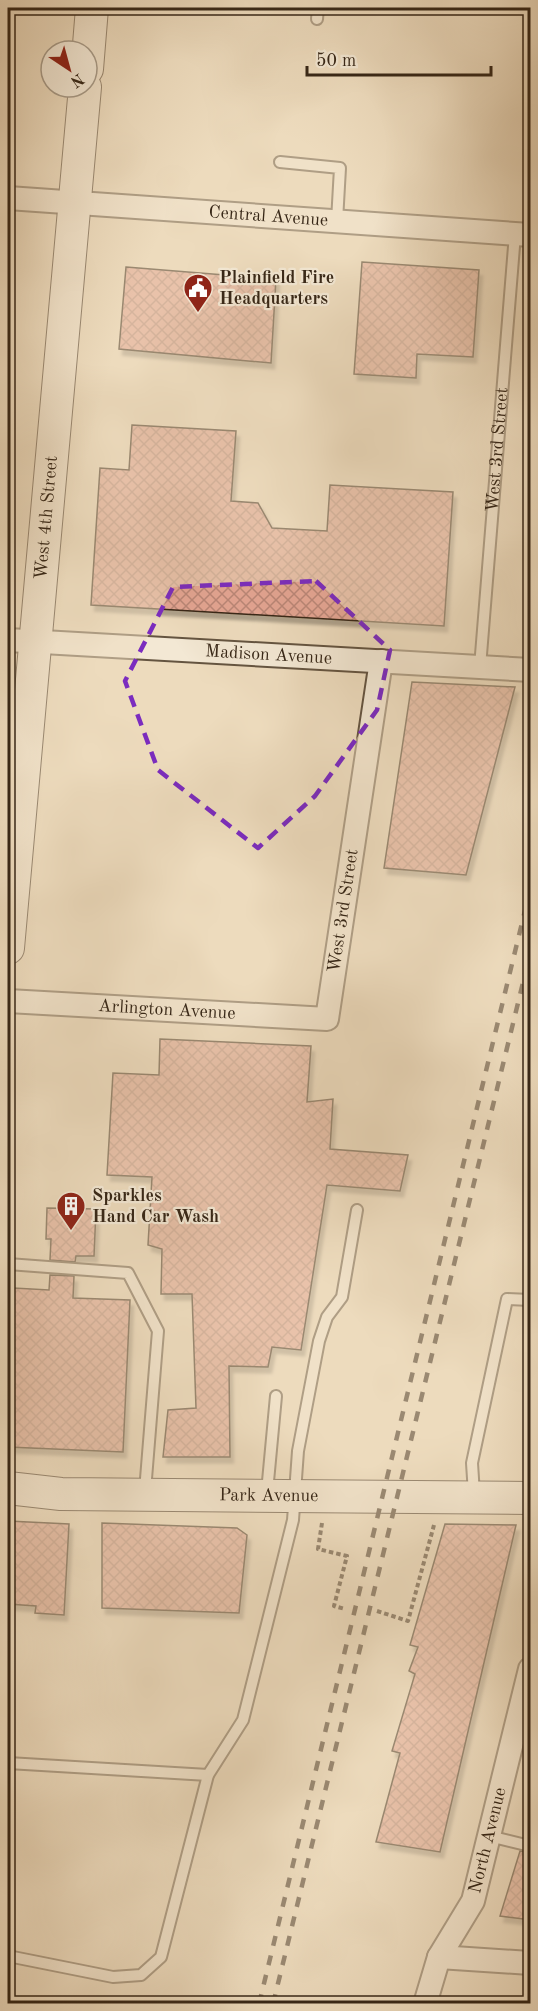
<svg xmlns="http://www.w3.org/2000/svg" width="538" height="2011" viewBox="0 0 538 2011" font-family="'Old Standard TT',serif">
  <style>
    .building { fill: url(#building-cross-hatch); stroke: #372717; stroke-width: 1.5; filter: url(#shadow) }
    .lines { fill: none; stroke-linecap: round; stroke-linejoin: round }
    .lane-casing { stroke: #645440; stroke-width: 14 }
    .street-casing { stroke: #645440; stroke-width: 26 }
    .secondary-casing { stroke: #372717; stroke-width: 34 }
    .path { stroke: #372717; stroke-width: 4; stroke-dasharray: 4.5 3; stroke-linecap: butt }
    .lane { stroke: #f3e8d4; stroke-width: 10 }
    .street { stroke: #f3e8d4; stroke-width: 22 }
    .secondary { stroke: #f3e8d4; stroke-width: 32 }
    .rail { stroke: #372717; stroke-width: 4.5; stroke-dasharray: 10 10; stroke-linecap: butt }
    .marked { fill: none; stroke: #7b2cbf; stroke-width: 4.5; stroke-dasharray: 12 8; stroke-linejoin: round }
    .labels { text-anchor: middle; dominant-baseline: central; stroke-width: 4.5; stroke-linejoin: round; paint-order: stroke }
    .street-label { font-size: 18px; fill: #372717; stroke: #f3e8d4 }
    .poi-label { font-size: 18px; font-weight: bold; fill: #372717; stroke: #f3e8d4; text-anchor: start }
  </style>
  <defs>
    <pattern id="building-cross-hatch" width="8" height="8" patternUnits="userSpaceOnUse" patternTransform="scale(1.5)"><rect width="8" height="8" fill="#e4a593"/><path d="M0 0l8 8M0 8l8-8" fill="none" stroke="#ba8677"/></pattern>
    <filter id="shadow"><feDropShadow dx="3.5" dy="6" stdDeviation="1.5" flood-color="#0004"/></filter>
  </defs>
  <rect width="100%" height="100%" fill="#eddbbd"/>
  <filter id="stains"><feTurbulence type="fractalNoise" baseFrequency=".00333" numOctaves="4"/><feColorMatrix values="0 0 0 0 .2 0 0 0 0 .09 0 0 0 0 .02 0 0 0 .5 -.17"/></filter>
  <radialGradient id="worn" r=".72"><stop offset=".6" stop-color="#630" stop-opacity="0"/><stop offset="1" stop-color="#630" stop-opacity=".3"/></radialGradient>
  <path class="building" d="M362 262 479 270 473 357 417 354 416 378 354 374Z
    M126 267 276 279 271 363 119 349Z
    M132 425 236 431 231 501 258 503 272 528 327 531 330 485 453 492 444 626 91 605 100 468 129 470Z
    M412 682 515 687 466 875 384 868Z
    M160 1039 311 1046 307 1102 333 1099 330 1149 408 1155 400 1191 327 1185 301 1350 272 1347 268 1367 229 1366 230 1457H163L168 1410 196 1408 192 1294H161L162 1249 148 1245 152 1177 107 1175 113 1073 159 1075Z
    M47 1208 96 1209 94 1256H76L75 1262 50 1260 51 1239H46Z
    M50 1275 74 1276 73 1298 130 1300 123 1452 8 1447V1362L14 1288 49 1290Z
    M8 1521 69 1524 64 1615 35 1613 36 1606 8 1604Z
    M102 1523 237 1528 247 1535 239 1613 102 1608Z
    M445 1524 516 1525 440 1852 376 1842 400 1753 392 1751 415 1674 409 1671 418 1647 410 1645Z
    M520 1851 531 1853V1920L500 1916Z"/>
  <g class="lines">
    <g class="lane-casing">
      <g id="lane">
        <path d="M317 19 318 8"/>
        <path d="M280 162 340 168 337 221"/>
        <path id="s1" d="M480 667 515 234"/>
        <path d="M8 1264 128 1273 158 1331 145 1491"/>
        <path d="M267 1492 276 1396"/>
        <path d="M474 1494 472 1463 507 1299 530 1300"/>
        <path d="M8 1763 208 1775"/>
        <path d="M489 1836 530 1846"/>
        <path d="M8 1956 113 1977 141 1975 161 1957 208 1775 243 1720 293 1520 298 1451 319 1341 327 1317 342 1297 357 1210"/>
      </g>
    </g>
    <g class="street-casing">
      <g id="street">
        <path id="s2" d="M8 198 530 235"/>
        <path id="s3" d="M8 640 530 670"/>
        <path id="s4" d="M8 1001 327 1019 381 661"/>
        <path d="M439 1957 530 1963"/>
        <path id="s5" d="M425 2004 439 1957 473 1901 530 1669"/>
      </g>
    </g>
    <g class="secondary-casing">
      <g id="secondary">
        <path d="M87 69 92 8"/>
        <path id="s6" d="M8 948 85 87"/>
        <path id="s7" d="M8 1488 61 1494 530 1498"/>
      </g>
    </g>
    <path class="path" d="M322 1523 318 1549 347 1556 334 1606 345 1609
      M377 1611 408 1621 434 1525"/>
    <use href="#lane" class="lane"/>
    <use href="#street" class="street"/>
    <use href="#secondary" class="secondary"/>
    <path class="rail" d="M259 2004 530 890
      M273 2004 530 954"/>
  </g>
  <path d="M0 0H538V2011H0ZM316 581 390 650 377 710 315 796 258 848 158 770 125 681 173 587Z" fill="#eddbbd" fill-opacity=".55" fill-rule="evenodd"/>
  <path class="marked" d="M316 581 390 650 377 710 315 796 258 848 158 770 125 681 173 587Z"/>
  <defs>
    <g id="civic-pin" transform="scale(1.5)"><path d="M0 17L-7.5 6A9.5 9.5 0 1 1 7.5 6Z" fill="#8f2418" stroke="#f3e8d4"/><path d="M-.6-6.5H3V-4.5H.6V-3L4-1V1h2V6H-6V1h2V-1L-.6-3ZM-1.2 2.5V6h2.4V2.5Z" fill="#fff"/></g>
    <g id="building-pin" transform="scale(1.5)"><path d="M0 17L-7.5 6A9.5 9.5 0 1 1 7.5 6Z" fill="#8f2418" stroke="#f3e8d4"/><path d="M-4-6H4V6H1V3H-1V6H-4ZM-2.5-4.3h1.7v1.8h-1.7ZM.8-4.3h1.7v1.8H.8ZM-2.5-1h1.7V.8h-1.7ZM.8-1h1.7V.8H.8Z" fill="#fff"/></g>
  </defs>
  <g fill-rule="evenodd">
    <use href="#civic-pin" x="198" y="288"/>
    <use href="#building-pin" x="71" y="1206"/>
  </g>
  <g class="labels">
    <g class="street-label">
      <text stroke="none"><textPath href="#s2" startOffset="261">Central Avenue</textPath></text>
      <text stroke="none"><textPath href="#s1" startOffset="218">West 3rd Street</textPath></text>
      <text stroke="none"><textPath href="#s6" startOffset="432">West 4th Street</textPath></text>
      <text stroke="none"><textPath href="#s3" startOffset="261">Madison Avenue</textPath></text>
      <text stroke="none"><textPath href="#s4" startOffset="429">West 3rd Street</textPath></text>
      <text stroke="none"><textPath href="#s4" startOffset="159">Arlington Avenue</textPath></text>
      <text stroke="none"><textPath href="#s7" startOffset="261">Park Avenue</textPath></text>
      <text stroke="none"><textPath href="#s5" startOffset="177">North Avenue</textPath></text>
    </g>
    <g class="poi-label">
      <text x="219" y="278">Plainfield Fire<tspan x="219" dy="21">Headquarters</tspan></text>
      <text x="92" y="1196">Sparkles<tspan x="92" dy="21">Hand Car Wash</tspan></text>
    </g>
  </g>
  <rect width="538" height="2011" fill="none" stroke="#eddbbd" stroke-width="30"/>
  <rect x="9" y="9" width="520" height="1993" fill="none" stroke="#372717" stroke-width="3"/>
  <rect x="15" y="15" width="508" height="1981" fill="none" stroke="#372717" stroke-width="1.5"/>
  <g transform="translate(69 69) rotate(144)"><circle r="28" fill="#f3e8d4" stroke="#a89b88" stroke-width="1.5"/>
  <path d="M0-4.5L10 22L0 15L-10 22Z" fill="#8f2418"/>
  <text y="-9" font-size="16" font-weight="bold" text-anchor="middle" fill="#372717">N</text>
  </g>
  <path d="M307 66v9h184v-9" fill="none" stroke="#372717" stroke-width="3"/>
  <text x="316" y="66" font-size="18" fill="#372717" stroke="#f3e8d4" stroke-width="4.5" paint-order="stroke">50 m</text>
  <rect width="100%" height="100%" filter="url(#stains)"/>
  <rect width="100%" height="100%" fill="url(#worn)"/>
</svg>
